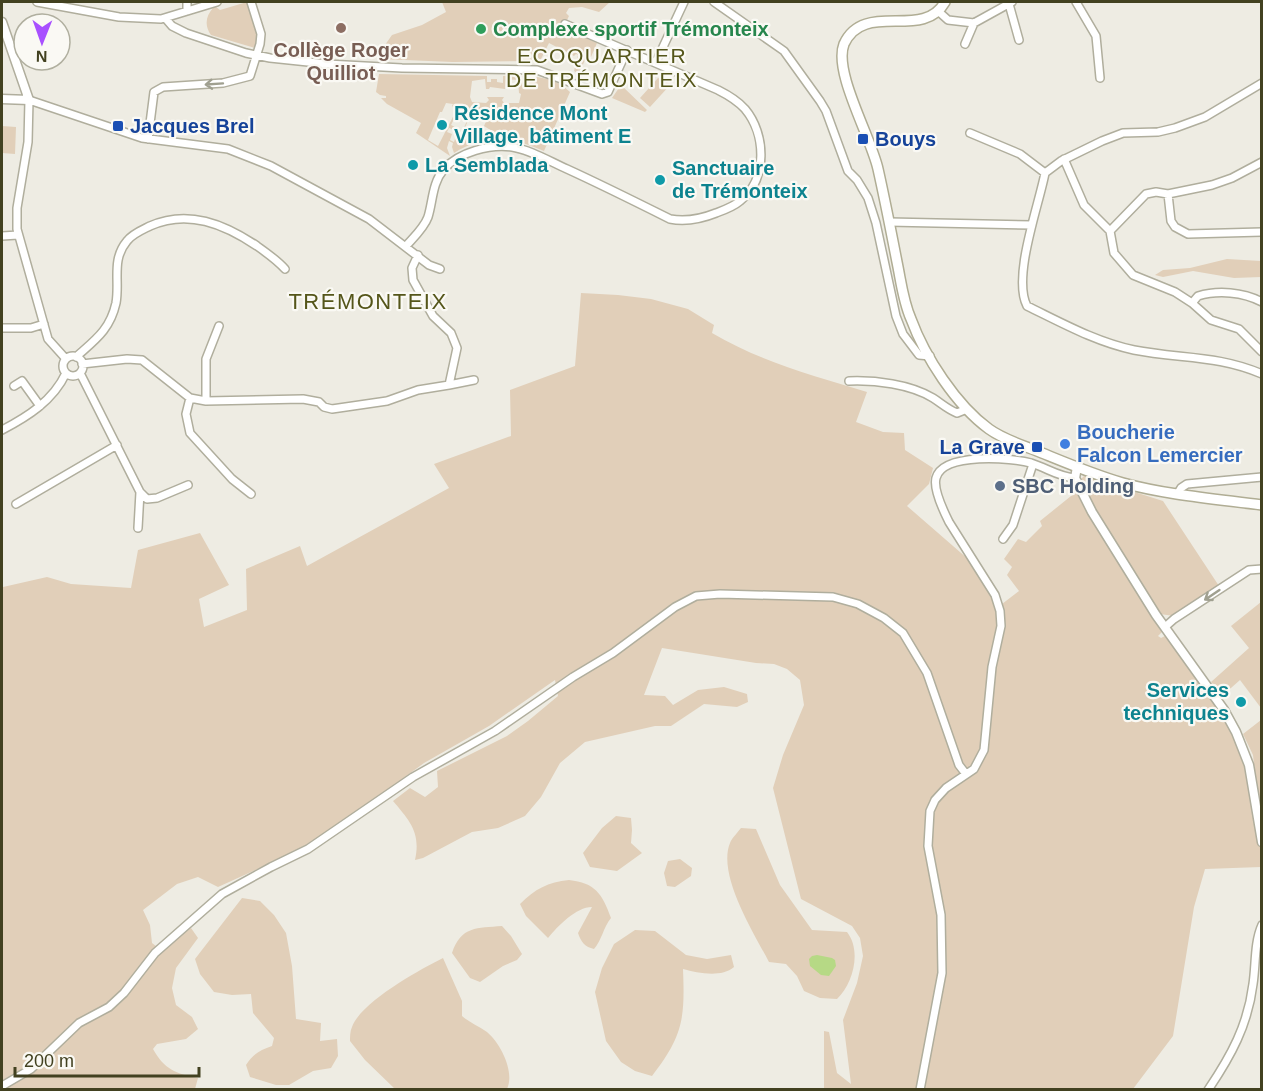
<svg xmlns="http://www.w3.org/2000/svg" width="1263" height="1091" viewBox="0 0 1263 1091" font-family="Arial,sans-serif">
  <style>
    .green { fill: #e1cfb9; fill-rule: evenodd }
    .water { fill: #b6d985 }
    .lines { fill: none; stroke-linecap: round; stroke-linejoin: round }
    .minor-casing { stroke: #b0ae9d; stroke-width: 10 }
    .tertiary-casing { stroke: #b0ae9d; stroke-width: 11 }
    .secondary-casing { stroke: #b0ad94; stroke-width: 12 }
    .minor { stroke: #fff; stroke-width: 7 }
    .tertiary { stroke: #fff; stroke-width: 8 }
    .secondary { stroke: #fff; stroke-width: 9 }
    .oneway { stroke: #a0a090 }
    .education-dot { fill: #8d6e63; stroke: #faf9f4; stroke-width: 2 }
    .leisure-dot { fill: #2e9e5b; stroke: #faf9f4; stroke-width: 2 }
    .culture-dot { fill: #0f9aa8; stroke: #faf9f4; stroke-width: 2 }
    .transit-dot { fill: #1a4fb4; stroke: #faf9f4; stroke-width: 2 }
    .shop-dot { fill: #3f7fe0; stroke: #faf9f4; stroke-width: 2 }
    .service-dot { fill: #5c6f8a; stroke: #faf9f4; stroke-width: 2 }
    .labels { text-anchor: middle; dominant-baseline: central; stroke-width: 4.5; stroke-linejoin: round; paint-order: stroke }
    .leisure-label { font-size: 20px; font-weight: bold; fill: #27864d; stroke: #faf9f4; text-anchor: start }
    .education-label { font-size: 20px; font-weight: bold; fill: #785e54; stroke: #faf9f4 }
    .culture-label { font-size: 20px; font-weight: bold; fill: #0d838f; stroke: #faf9f4; text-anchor: start }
    .transit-label { font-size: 20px; font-weight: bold; fill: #164399; stroke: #faf9f4; text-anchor: start }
    .shop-label { font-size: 20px; font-weight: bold; fill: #366cbe; stroke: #faf9f4; text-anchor: start }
    .service-label { font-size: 20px; font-weight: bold; fill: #4e5e75; stroke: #faf9f4; text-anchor: start }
    .neighbourhood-label { font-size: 21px; letter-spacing: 1.5px; fill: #55561a; stroke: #faf9f4 }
    .quarter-label { font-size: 22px; letter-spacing: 1.5px; fill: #55561a; stroke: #faf9f4 }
  </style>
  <rect width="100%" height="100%" fill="#eeece3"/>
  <path class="green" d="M247 2 258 40 255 48 211 35C204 25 206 16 213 8L216 7 220 10Z
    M442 2H610L599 12 582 7 569 8 566 13 569 16 566 22 563 21 561 27 597 43 591 57 587 55 579 74 574 71 578 55 576 54 574 56 549 43 540 61 453 62 380 59V52L392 35 422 25 446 12Z
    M379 74 487 76V82H491V79H497V82L503 83V76C525 75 554 75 570 92L544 151C512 137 486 134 454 153L452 147 453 143 449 141 447 148 450 156 416 133 421 123 387 104 381 98H386V96L380 95 376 92ZM485 79 486 89H489L490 87 505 89 506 79 518 80 519 93 521 94 519 103H504L502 100 504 97H487L489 100 486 103 472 102 470 97 472 81ZM446 103 453 104 452 106 457 109 438 146 428 140 440 112H442ZM459 110 470 114 462 132 472 137 470 140 465 139 464 143 455 139 454 142 450 140 452 134 447 132 449 128 454 130 455 127 451 125 454 119 458 120 455 117ZM474 113 488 117 484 126 492 131 489 137 482 134 483 135 480 139 463 132 471 114Z
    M658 78 671 84 650 107 640 98Z
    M621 85 647 110 645 112 612 98Z
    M2 126 16 127 15 154 2 153Z
    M1227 259 1261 261V277L1234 278 1193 271 1163 277 1155 275 1163 270 1190 268Z
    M581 293 618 295 651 299 688 309 714 325 712 333C759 361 814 376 867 392L856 422 883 432 904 433 905 450 933 468 929 484 907 506 968 559 1002 604 1019 591 1007 575 1012 567 1004 559 1018 539 1026 542 1042 526 1040 521 1076 492 1162 632 1158 636 1161 638 1165 636 1223 714 1245 764 1261 853V867L1205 869 1194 907 1173 1036 1133 1089H824V1031L829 1032 837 1073 851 1084 843 1020 857 983 863 956 860 938 852 926 801 899 773 788 783 755 804 705 800 680 787 669 774 664 756 663 662 648 644 695 665 696 673 705 698 690 724 687 747 694 748 702 737 707 704 704 671 726H655L585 742 560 763 541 797 525 816 498 828 472 832 423 858 415 860C421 833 410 821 393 801L410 788 425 797 438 787 437 771 507 736 528 721 558 696 555 680 489 726 424 763 356 813 313 841 273 862 218 887 198 877 177 884 143 910 150 925 152 943 161 950 191 928 198 938 176 968 172 988 176 1005 192 1017 198 1029 186 1039 157 1044 153 1049C164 1069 176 1074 198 1078L195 1089H2V586L3 587 47 577 71 584 131 588 138 550 200 533 229 585 199 599 204 627 247 610 246 569 300 546 307 566 449 488 434 464 511 436 510 390 575 366Z
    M1084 476 1163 501 1219 586 1174 616 1160 614 1088 498 1081 479Z
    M1261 602V708L1240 680 1222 696 1211 682 1249 648 1231 626Z
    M1261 720V824L1253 755 1243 734Z
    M616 816 631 818 632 830 631 843 642 853 617 871 590 867 583 853 602 828Z
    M741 828 756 829 780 885 812 930 847 932C862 951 853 984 837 999L820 998 804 991 797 976 786 964 769 962C754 933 717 875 730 843 732 838 738 832 741 828Z
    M680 859 692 868 691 876 675 887 667 886 664 873 668 861Z
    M569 880C595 883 602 893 611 918 603 928 602 940 594 949 585 947 581 942 578 933L592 907C576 907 558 926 548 938L526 916 520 904C535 889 548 882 569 880Z
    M242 898 260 901 274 915 286 933 292 966 296 1019 321 1023 320 1041 337 1039 338 1056 331 1068 313 1071 289 1085H276L250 1077 246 1065C253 1054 260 1050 272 1046L274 1038 253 1013 251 994 232 995 214 992 200 974 195 959Z
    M502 926 511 936 522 954 517 960 503 966 480 982 470 978 452 953C461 926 477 928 502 926Z
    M635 930 655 931 686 955 707 959 731 955 734 967C721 978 698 973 683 969 685 1019 683 1036 652 1076L635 1071 621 1062 606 1041 595 992 602 968 614 944Z
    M443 958 462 1001V1016C470 1023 479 1026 487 1032 501 1044 515 1072 507 1089H395L365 1060 350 1041C350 1037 350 1031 352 1027 361 1002 419 970 443 958Z"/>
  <path class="water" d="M817 955 832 958 835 960 836 966 829 976 821 975 810 966 809 959 812 956Z"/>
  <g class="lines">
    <g class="minor-casing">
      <path id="minor" d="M37 2 119 17 161 19 217 2
        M714 2 784 51 820 101 826 111 848 171 857 180 868 198 876 223 896 316 903 334 919 355 930 356
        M1076 2 1096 36 1100 78
        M1009 4 1019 40
        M187 11V2
        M938 11 948 20 974 23 1012 2
        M166 19 172 26 186 33 246 53 270 58 327 64 402 68 537 70 602 94 608 92 627 50
        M965 44 974 23
        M656 62 684 2
        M970 133 1020 154 1045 173
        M148 139 154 92 163 87 223 83 250 76 260 44 261 34 251 2
        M1064 159 1084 205 1110 231 1114 253 1133 275 1175 292 1192 303 1211 320 1239 329 1262 352
        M1045 173C1039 205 1012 277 1027 306 1062 323 1096 342 1134 350 1180 359 1218 355 1262 374
        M1045 173 1061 161 1102 141 1123 133 1158 132 1175 128 1205 117 1262 83
        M1168 194 1171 221 1175 227 1188 234 1262 232
        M889 222 1032 225
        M1110 231 1146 194 1156 192 1168 194 1212 185 1232 178 1262 162
        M2 236 18 235
        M406 246C414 237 424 228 428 217 433 201 432 183 444 169 459 152 490 144 512 147 531 150 549 161 567 169 602 185 636 202 670 219 686 222 701 219 716 213 724 210 733 207 740 201 768 179 766 134 745 109 737 100 728 95 718 90L565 24
        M1192 303 1198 296C1218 290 1243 292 1262 302
        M2 328H31L44 324
        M63 366a10 10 0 1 1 20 0a10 10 0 1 1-20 0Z
        M76 357C95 340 110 330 116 303 120 281 111 260 127 241 132 234 142 230 150 226 188 209 224 224 257 246 267 253 277 260 285 269
        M66 359 48 339 17 229V208L28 142 29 100 142 138 228 149 271 166 369 219 429 265 440 269
        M82 364 127 359 142 360 190 398 206 401 303 399 319 402 324 407 332 409 387 401 418 390 449 385 457 348 451 333 433 316 413 280 412 268 418 255
        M80 373 140 492 138 528
        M849 381C875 380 910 384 933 398 941 403 947 409 957 413L967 409
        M449 385 474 380
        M14 386 22 381 40 406
        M190 398 186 414 190 433 232 479 251 494
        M206 401V359L219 326
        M2 430C27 417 53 401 66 373
        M140 492 147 499 157 498 188 485
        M1178 493 1181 488 1187 484 1262 477
        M16 504 117 445
        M1003 539 1013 525 1033 464
        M1165 627 1174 619 1249 570 1262 569
        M2 1086 31 1069 79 1023 109 1007 124 993 155 953 222 894 271 867 308 849 413 777 495 731 573 677 613 653 675 607 696 596 720 594 833 597 858 604 884 618 903 633 927 673 959 765 966 774
        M920 1090 942 973 941 915 928 846 930 811 935 800 946 788 974 769 984 750 992 667 1001 626 1000 611 995 595 949 522C944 512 933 489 936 478 943 452 1012 458 1031 463 1047 468 1059 477 1075 478
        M1208 1090C1231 1056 1248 1025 1253 984 1256 965 1254 943 1262 925"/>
    </g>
    <g class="tertiary-casing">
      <path id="tertiary" d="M2 22 29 100 2 99
        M1077 467 1075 478 1092 512 1156 615 1224 710 1236 732 1249 765 1262 842"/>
    </g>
    <g class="secondary-casing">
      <path id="secondary" d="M945 2C923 41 864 0 844 44 833 72 871 137 878 169 885 200 891 231 897 262 901 281 903 301 911 319 925 357 956 405 989 429 1004 440 1025 446 1042 453 1069 464 1095 475 1123 483 1167 495 1216 499 1262 505"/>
    </g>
    <use href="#minor" class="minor"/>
    <use href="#tertiary" class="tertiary"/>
    <use href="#secondary" class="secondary"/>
  </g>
  <defs><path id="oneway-shaft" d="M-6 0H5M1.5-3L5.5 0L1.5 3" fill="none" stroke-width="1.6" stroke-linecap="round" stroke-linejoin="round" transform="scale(1.5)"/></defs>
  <g class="oneway">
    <use href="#oneway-shaft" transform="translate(214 84) rotate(176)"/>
    <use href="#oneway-shaft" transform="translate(1212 595) rotate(146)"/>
  </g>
  <circle class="education-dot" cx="341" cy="28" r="6"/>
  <circle class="leisure-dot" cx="481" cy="29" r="6"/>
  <g class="culture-dot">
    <circle cx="442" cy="125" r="6"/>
    <circle cx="413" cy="165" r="6"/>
    <circle cx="660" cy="180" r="6"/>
    <circle cx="1241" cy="702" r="6"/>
  </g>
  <g class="transit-dot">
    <rect x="112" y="120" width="12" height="12" rx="3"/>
    <rect x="857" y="133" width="12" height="12" rx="3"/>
    <rect x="1031" y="441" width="12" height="12" rx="3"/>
  </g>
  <circle class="shop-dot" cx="1065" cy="444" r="6"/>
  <circle class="service-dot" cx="1000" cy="486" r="6"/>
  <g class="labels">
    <g class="leisure-label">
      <text x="493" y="29">Complexe sportif Trémonteix</text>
    </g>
    <g class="education-label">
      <text x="341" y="50">Collège Roger<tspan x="341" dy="23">Quilliot</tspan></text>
    </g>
    <g class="culture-label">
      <text x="454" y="113">Résidence Mont<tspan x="454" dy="23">Village, bâtiment E</tspan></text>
      <text x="425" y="165">La Semblada</text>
      <text x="672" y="168">Sanctuaire<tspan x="672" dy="23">de Trémonteix</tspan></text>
      <text x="1229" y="690" text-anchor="end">Services<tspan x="1229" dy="23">techniques</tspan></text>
    </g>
    <g class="transit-label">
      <text x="130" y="126">Jacques Brel</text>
      <text x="875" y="139">Bouys</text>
      <text x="1025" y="447" text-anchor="end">La Grave</text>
    </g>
    <g class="shop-label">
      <text x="1077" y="432">Boucherie<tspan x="1077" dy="23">Falcon Lemercier</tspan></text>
    </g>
    <g class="service-label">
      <text x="1012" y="486">SBC Holding</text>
    </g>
    <g class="neighbourhood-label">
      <text x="602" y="55">ECOQUARTIER<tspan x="602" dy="24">DE TRÉMONTEIX</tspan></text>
    </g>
    <g class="quarter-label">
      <text x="368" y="301">TRÉMONTEIX</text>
    </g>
  </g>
  <rect width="1263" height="1091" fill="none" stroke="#424120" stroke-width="6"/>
  <g transform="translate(42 42) rotate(181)"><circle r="28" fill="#faf9f4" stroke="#b0af9f" stroke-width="1.5"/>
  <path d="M0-4.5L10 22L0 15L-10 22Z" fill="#a850ff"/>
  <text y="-9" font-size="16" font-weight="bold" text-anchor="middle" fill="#424120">N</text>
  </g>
  <path d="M15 1067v9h184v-9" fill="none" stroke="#424120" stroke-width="3"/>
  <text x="24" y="1067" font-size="18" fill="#424120" stroke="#faf9f4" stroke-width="4.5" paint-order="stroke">200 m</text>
</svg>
